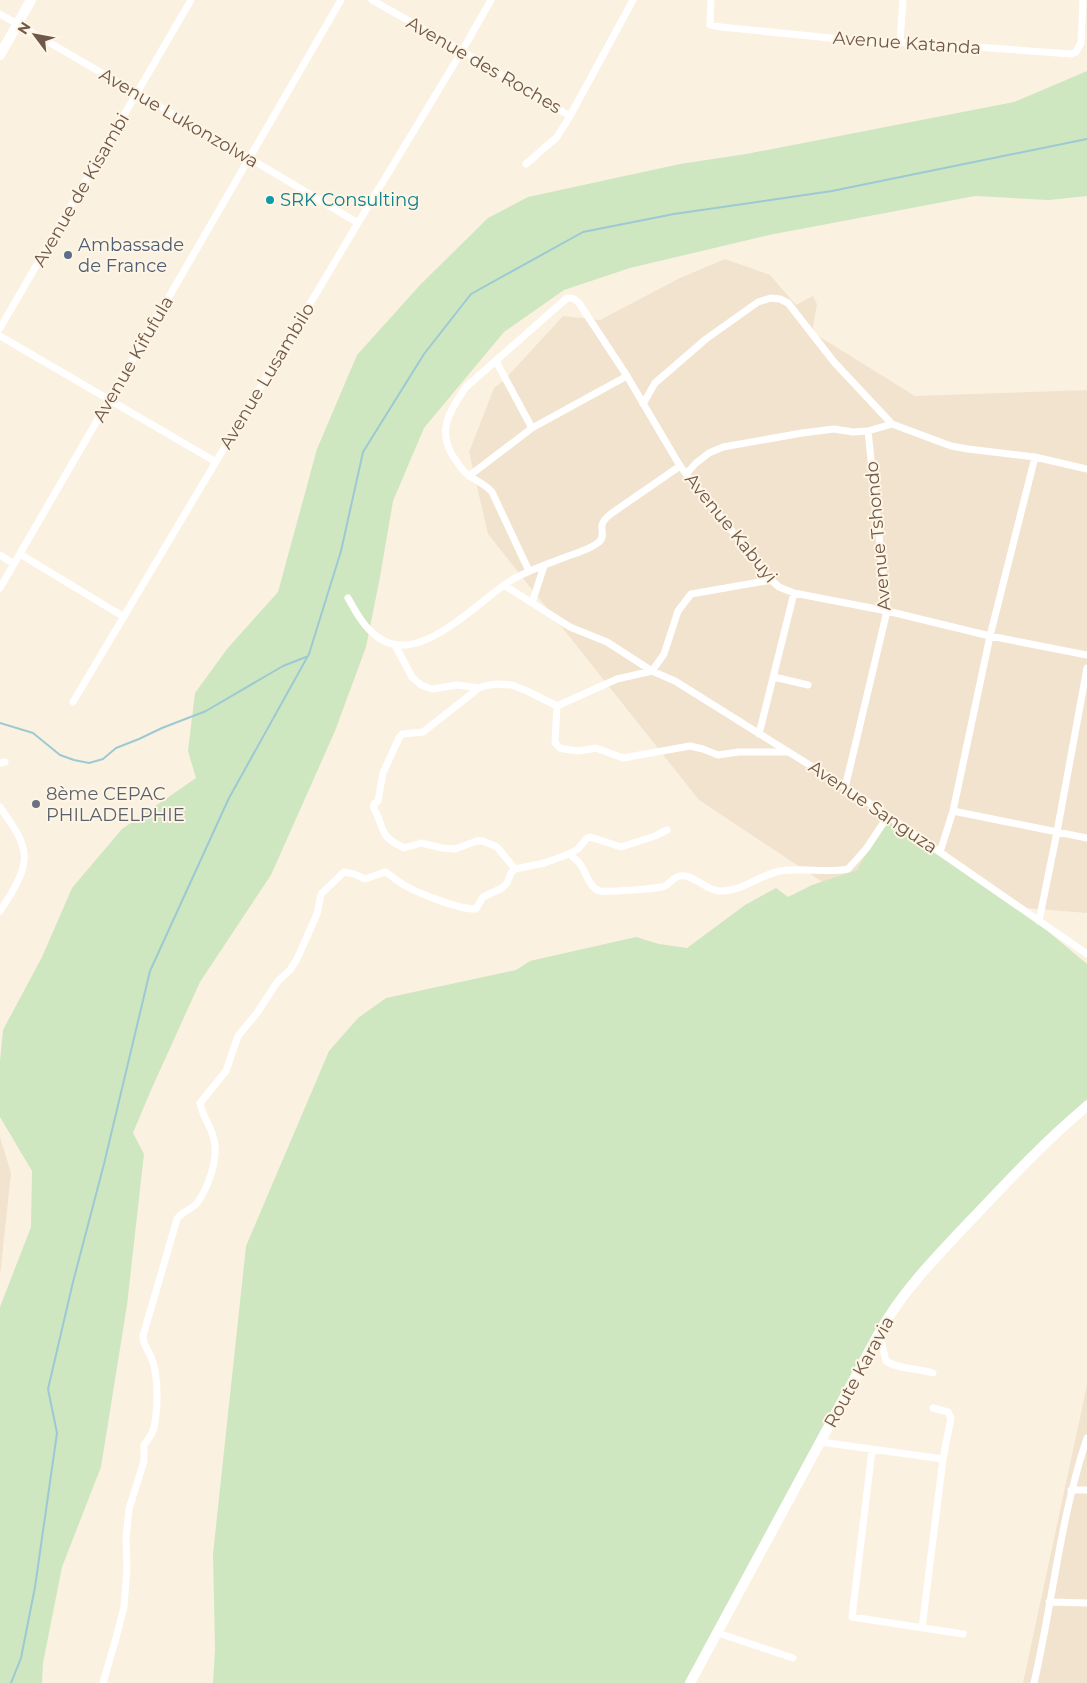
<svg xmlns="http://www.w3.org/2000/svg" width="1087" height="1683" viewBox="0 0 1087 1683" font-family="Montserrat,sans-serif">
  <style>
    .residential { fill: #f2e3cf }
    .green { fill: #cee7c0 }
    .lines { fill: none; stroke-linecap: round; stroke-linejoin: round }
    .stream { stroke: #9dc9d4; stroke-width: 2 }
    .street { stroke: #fff; stroke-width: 7 }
    .secondary { stroke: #fff; stroke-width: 10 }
    .culture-dot { fill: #0f9aa8; stroke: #fef5e5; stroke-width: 2 }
    .service-dot { fill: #5c6f8a; stroke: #fef5e5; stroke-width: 2 }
    .worship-dot { fill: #6b7280; stroke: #fef5e5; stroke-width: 2 }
    .labels { text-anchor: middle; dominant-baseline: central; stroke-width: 4; stroke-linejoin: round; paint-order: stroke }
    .street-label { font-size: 18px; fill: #6f5849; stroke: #fef5e5 }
    .culture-label { font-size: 18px; fill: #0d838f; stroke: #fef5e5; text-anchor: start }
    .service-label { font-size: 18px; fill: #4e5e75; stroke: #fef5e5; text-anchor: start }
    .worship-label { font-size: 18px; fill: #5b616d; stroke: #fef5e5; text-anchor: start }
  </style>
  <rect width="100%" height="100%" fill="#fbf1e0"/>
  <path class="residential" d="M725 259 770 275 796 305 813 296 817 304 812 332 915 396 1087 390V913L839 893 699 800 488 534 469 452 494 388 504 380 563 316 600 320 680 278Z
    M0 1137 11 1173 0 1276Z
    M1087 1385V1683H1023Z"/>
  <path class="green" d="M1087 71V196L1049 200 975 196 769 235 630 268 564 290 504 332 424 428 393 501 380 577 366 647 335 731 271 875 200 982 151 1090 133 1133 144 1154 127 1305 101 1467 62 1567 43 1663 42 1683H0V1307L31 1227 32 1171 0 1117V1061L3 1030 42 957 72 888 122 829 196 778 188 751 195 693 227 649 278 592 317 449 357 355 420 285 488 218 528 197 680 164 746 154 1014 102Z
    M888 816 1020 908 1087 964V1099L1070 1115 888 1312 686 1683H213L215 1649 213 1554 246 1246 329 1051 358 1018 386 998 516 970 530 961 636 937 659 944 687 948 745 905 776 888 788 897 812 885 857 870Z"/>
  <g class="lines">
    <path class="stream" d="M0 723 33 733 60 755 74 760 89 763 103 759 116 748 139 739 162 728 206 711 283 666 306 657
      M11 1683 21 1658 35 1587 57 1433 48 1389 73 1282 104 1164 150 971 229 798 309 654 341 551 363 452 424 354 471 294 583 232 674 214 832 191 1087 139"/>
    <path class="street" d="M372 0 462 51 570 116
      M711 0 710 25 721 27 860 41 950 45 1071 54 1076 52 1081 43 1083 0
      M0 14 249 158 358 223
      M900 42 903 0
      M526 164 557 137 570 116 633 0
      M0 328 191 0
      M0 336 216 462
      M496 361 532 428
      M643 404 655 383 706 339 758 302 771 298 780 299 788 303 834 362 892 424
      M686 474 696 463 709 453 723 447 802 433 834 429 853 432 868 431 892 424 951 446 968 449 1035 457 1087 469
      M469 476 532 428 627 376
      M20 554 124 617
      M0 555 14 564
      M529 571 492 492C485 484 478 482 470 476 464 473 460 467 457 462 435 434 448 413 466 387L567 298 574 299 579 303 627 376 680 466 771 580 779 587 794 593 887 611 990 636 1087 655
      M504 585 570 627 607 642 652 671 675 681 856 794 1087 954
      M0 588 341 0
      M348 598C355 610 363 626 375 635 418 672 479 598 515 578 532 569 550 563 568 556 578 553 590 549 599 542 605 537 601 531 602 525 603 520 608 516 612 513L680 466
      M532 603 544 566
      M395 645 412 677 421 685 432 689 457 685 479 688
      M774 677 808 685
      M73 702 358 223 462 51 491 0
      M557 706 555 743 560 748 564 749 579 751 596 748 623 758 690 746 703 749 718 755 739 752H787
      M557 706 617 679 652 671 664 654 678 611 691 594 771 580
      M759 734 794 593
      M0 763 5 762
      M845 788 887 611 868 431
      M0 807C9 821 22 836 24 853 27 871 10 896 0 911
      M953 811 1087 838
      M940 852 953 811 990 636 1035 457
      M569 854C573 857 577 860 580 864 586 872 589 888 600 891 607 892 659 889 665 886 671 883 673 877 680 876 694 874 705 890 719 891 740 892 757 877 776 872 800 866 825 874 848 869L866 849 888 816
      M515 869 497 847 483 841H477L455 849 442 848 421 843 404 848C397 844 387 840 384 832 379 823 380 818 374 809V804L378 801 383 773 399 738 402 734 423 732 479 688 484 686 496 684 512 685 527 691 557 706
      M1039 921 1057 832 1087 668
      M879 1333 886 1361C900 1370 918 1368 933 1373
      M933 1408 948 1412 951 1418 943 1459
      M821 1442 943 1459 922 1628
      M872 1450 852 1617 963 1634
      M1071 1490H1087
      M1049 1602 1087 1603
      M718 1633 793 1658
      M103 1683 116 1638 124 1607 127 1568 126 1538 129 1509 144 1461V1445C148 1440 152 1435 154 1428 158 1409 159 1375 151 1357 148 1349 143 1346 143 1336L177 1219C182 1211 192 1210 198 1202 209 1185 220 1156 213 1136 210 1125 202 1115 200 1103L226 1071 238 1036 257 1013 278 981 290 970 297 959 317 914 321 894 344 872 354 874 365 879 385 872C390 874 393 878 398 881 411 891 460 910 476 909L483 897 502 888 507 883 511 873 515 869 544 863 569 854 578 849 586 839 590 837 621 847 655 836 667 830
      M1034 1683C1053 1601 1060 1518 1087 1438"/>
    <path class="secondary" d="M0 55 31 0
      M690 1683 879 1333C903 1290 937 1256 970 1221 1008 1181 1045 1141 1087 1106"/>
  </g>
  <circle class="culture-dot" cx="270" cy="200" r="5"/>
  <circle class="service-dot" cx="68" cy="255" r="5"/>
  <circle class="worship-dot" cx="36" cy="804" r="5"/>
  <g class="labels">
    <g class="street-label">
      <text transform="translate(907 43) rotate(4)">Avenue Katanda</text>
      <text transform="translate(484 65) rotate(30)">Avenue des Roches</text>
      <text transform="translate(179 118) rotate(30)">Avenue Lukonzolwa</text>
      <text transform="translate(81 190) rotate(-60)">Avenue de Kisambi</text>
      <text transform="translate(133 359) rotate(-60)">Avenue Kifufula</text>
      <text transform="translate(267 376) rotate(-59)">Avenue Lusambilo</text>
      <text transform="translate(731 528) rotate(51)">Avenue Kabuyi</text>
      <text transform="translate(878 536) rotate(-95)">Avenue Tshondo</text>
      <text transform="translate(873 807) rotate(34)">Avenue Sanguza</text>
      <text transform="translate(859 1372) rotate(-61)">Route Karavia</text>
    </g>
    <g class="culture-label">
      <text x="280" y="200">SRK Consulting</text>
    </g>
    <g class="service-label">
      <text x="78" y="245">Ambassade<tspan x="78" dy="21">de France</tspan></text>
    </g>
    <g class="worship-label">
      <text x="46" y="794">8ème CEPAC<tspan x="46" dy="21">PHILADELPHIE</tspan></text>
    </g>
  </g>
  <g transform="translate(35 35) rotate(302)" stroke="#fef5e5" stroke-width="4" paint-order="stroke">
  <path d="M0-4L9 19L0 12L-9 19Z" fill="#6f5849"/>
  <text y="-8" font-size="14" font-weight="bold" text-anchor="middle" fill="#6f5849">N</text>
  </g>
</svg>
